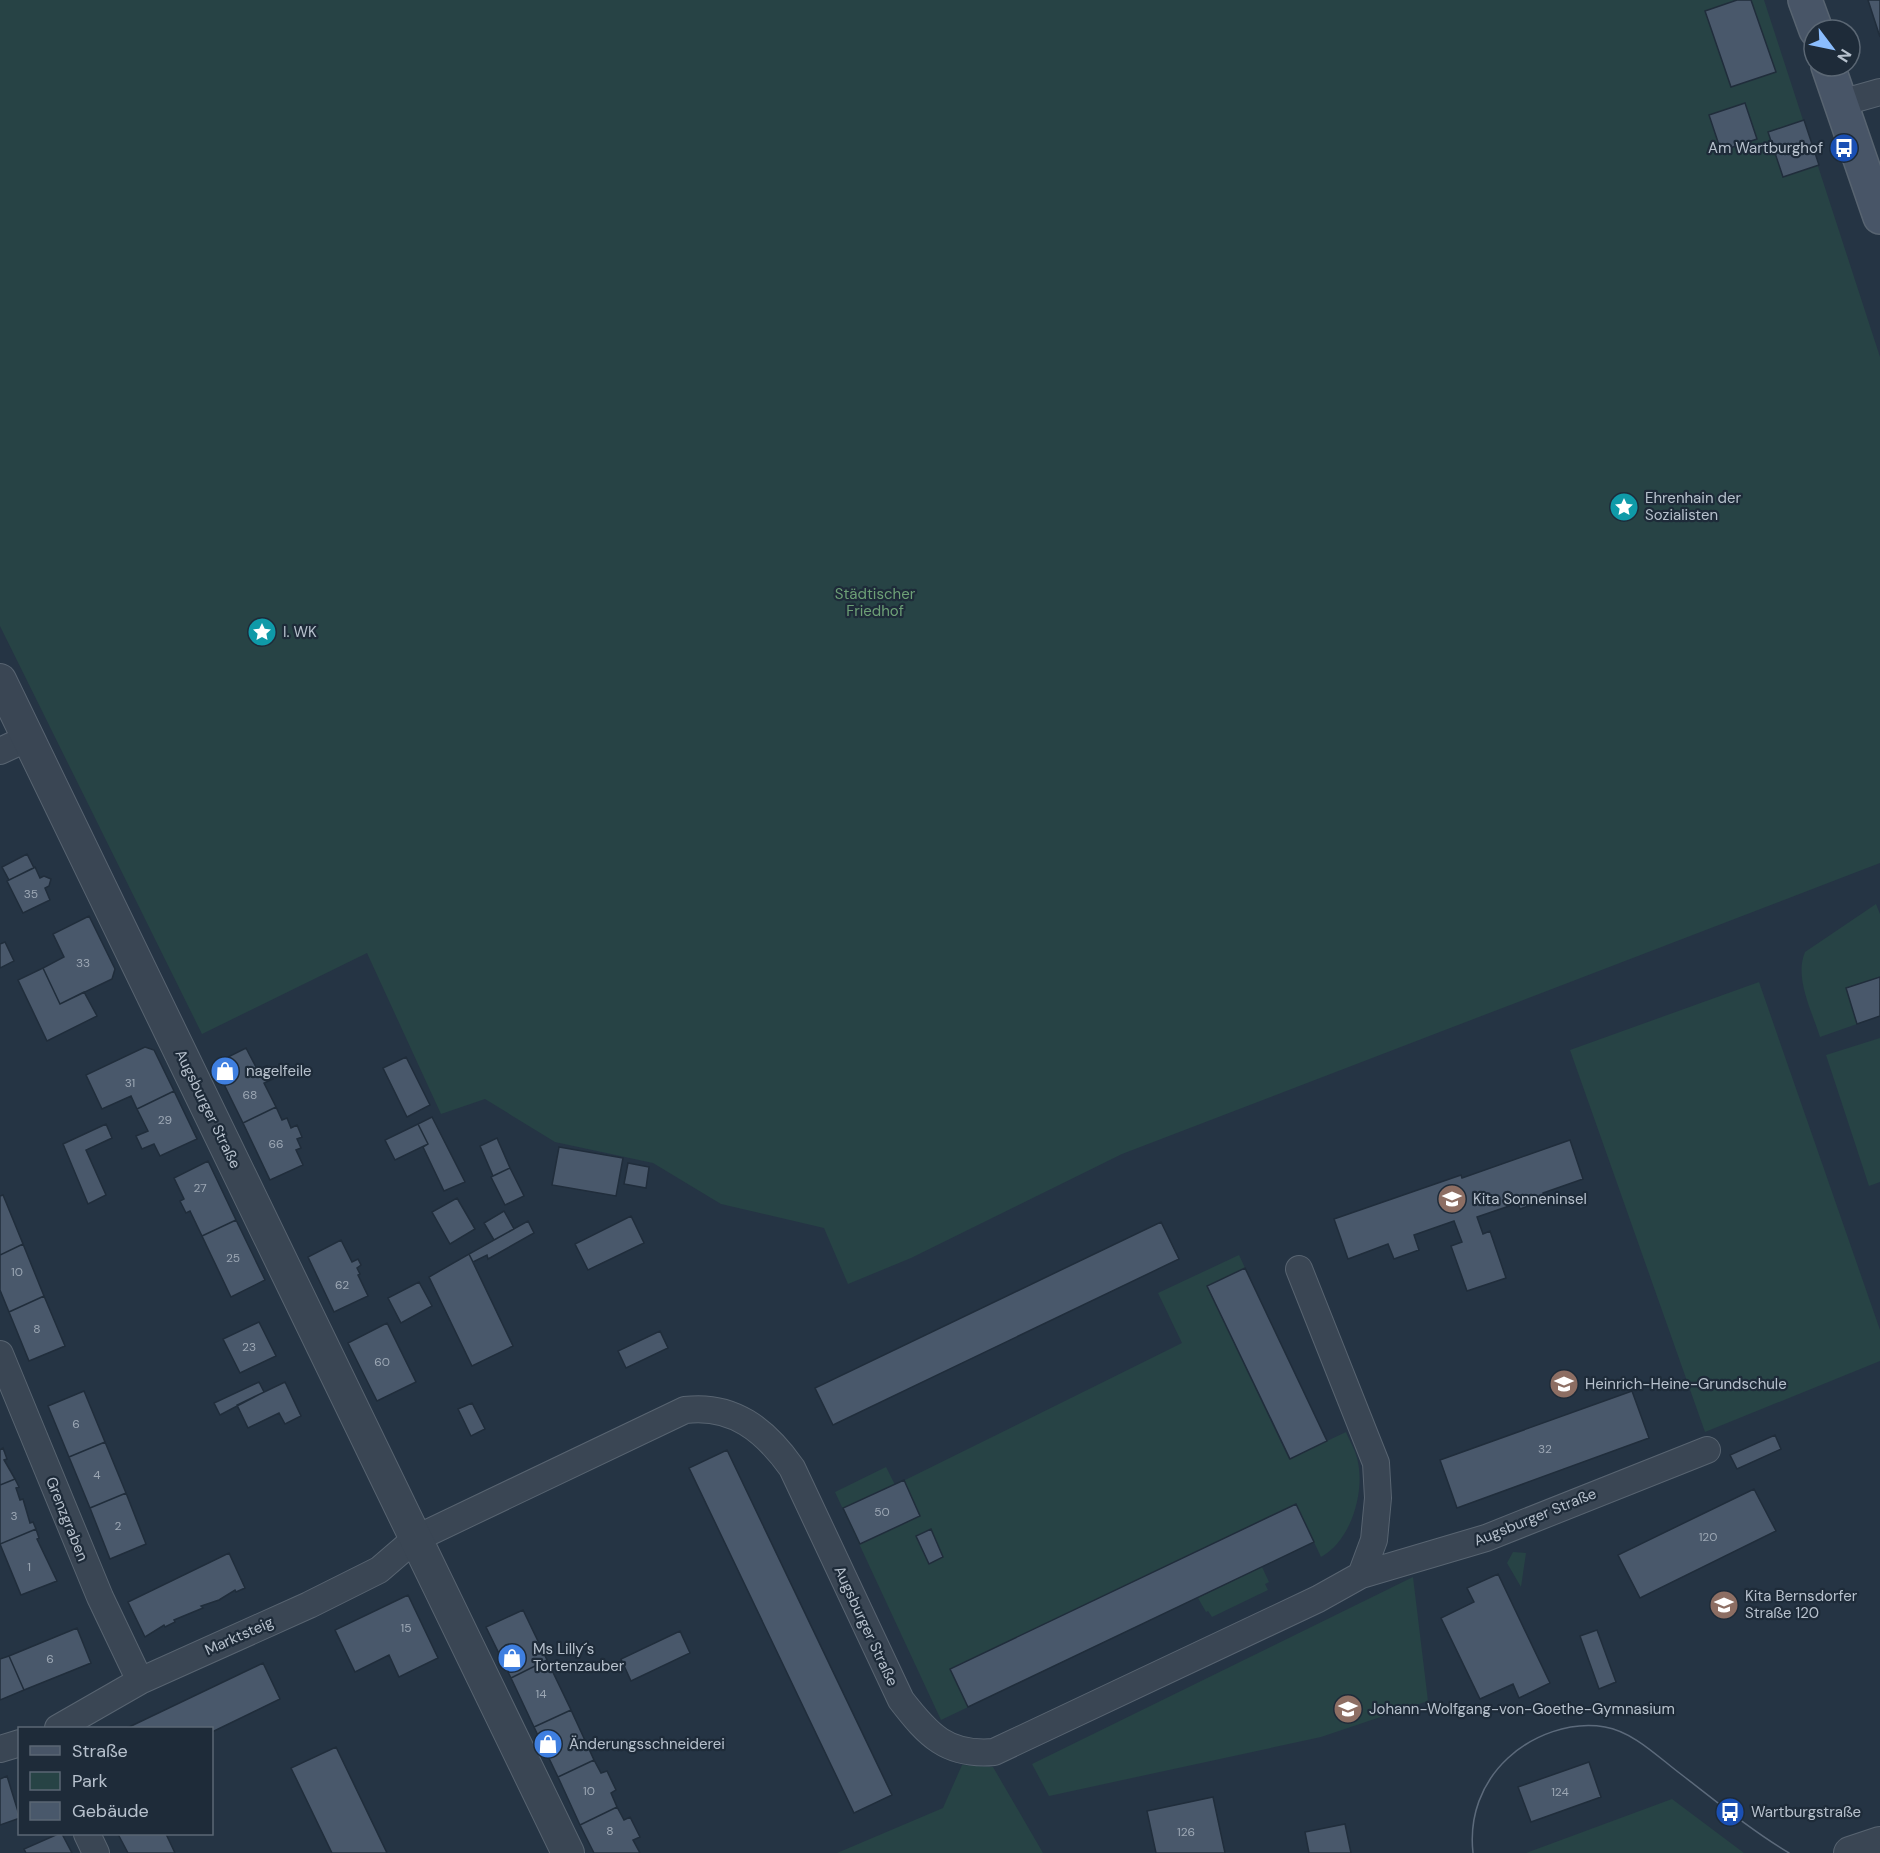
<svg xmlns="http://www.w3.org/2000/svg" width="1880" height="1853" viewBox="0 0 1880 1853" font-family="'DM Sans',sans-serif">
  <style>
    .green { fill: #274345 }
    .building { fill: #49586b; stroke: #202d3b; stroke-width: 1.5 }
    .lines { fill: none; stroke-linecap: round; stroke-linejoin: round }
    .minor-casing { stroke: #586471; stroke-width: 28 }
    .tertiary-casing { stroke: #586471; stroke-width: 34 }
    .secondary-casing { stroke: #586471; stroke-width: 36 }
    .minor { stroke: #3a4654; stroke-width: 26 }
    .tertiary { stroke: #3a4654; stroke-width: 32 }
    .secondary { stroke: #485567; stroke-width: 33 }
    .tram { stroke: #5c6a7b; stroke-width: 1.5 }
    .labels { text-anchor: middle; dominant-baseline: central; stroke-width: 4.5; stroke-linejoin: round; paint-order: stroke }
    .number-label { font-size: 12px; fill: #9ca7b4 }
    .poi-label { font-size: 15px; fill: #b7c1cd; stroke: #1e2b39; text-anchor: start }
    .park-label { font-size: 15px; fill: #6da076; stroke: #1e2b39 }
    .street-label { font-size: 15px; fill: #b7c1cd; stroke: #1e2b39 }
  </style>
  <rect width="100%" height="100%" fill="#253444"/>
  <path class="green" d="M0 0H1764L1880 357V863L1122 1154 911 1258 848 1284 824 1228 721 1204 653 1163 555 1142 485 1099 441 1114 367 953 202 1034 0 626Z
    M1876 904 1880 914V977L1846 988 1857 1024 1820 1037C1812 1011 1794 978 1805 952Z
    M1759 982 1880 1330V1361L1705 1432 1570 1050Z
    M1880 1038V1182L1869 1186 1826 1055Z
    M1239 1255 1245 1268 1207 1286 1289 1459 1346 1432C1349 1440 1355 1449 1357 1458 1366 1491 1351 1541 1321 1557L1314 1542 941 1720 835 1492 886 1467 895 1485 1182 1343 1158 1293Z
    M1513 1552 1526 1553 1521 1587 1507 1563Z
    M1262 1567 1269 1582 1265 1584 1268 1590 1212 1617 1208 1611 1206 1612 1198 1598Z
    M1413 1577 1428 1701 1321 1737 1049 1796 1032 1764Z
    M962 1765 993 1767 1043 1853H837L943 1808Z
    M1672 1799 1744 1853H1526Z"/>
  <path class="building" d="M1737 0H1751L1776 72 1731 87 1705 11Z
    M1868 0H1880V37Z
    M1745 103 1757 139 1721 151 1709 115Z
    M1804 120 1819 165 1783 177 1768 132Z
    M27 854 34 868 9 880 2 867Z
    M35 867 40 878 44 876 51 879 49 886 45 888 50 900 23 913 7 881Z
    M89 916 115 969 112 979 60 1004 43 968 64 957 53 934Z
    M5 942 14 961 0 968V944Z
    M43 968 60 1004 84 992 97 1016 47 1041 18 980Z
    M1880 977V1016L1857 1024 1846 988Z
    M145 1047 154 1050 174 1091 137 1109 131 1096 102 1109 86 1075Z
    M246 1048 257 1069 267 1066 273 1079 264 1083 276 1107 243 1123 214 1064Z
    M406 1057 430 1105 407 1117 383 1068Z
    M174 1091 197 1139 160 1156 154 1144 142 1149 136 1136 148 1131 137 1109Z
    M276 1107 282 1120 287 1118 291 1128 297 1125 302 1137 297 1139 301 1148 296 1150 303 1165 270 1180 243 1123Z
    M432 1117 465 1182 444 1191 423 1147 428 1144 418 1124Z
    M106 1124 112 1138 86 1150 106 1195 88 1204 63 1144Z
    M418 1124 428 1144 395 1160 385 1140Z
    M497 1138 510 1168 493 1176 480 1146Z
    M1570 1140 1583 1179 1543 1193 1545 1200 1520 1209 1518 1203 1477 1217 1483 1234 1490 1231 1506 1278 1467 1291 1451 1246 1462 1242 1454 1221 1414 1235 1419 1250 1394 1259 1388 1244 1348 1259 1334 1219 1461 1175 1462 1178Z
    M559 1147 623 1158 616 1196 552 1185Z
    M208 1161 236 1220 202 1236 190 1211 186 1213 180 1201 184 1199 174 1178Z
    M628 1163 649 1167 646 1188 624 1184Z
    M510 1168 524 1196 505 1205 491 1177Z
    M3 1195 23 1244 0 1255V1196Z
    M457 1198 475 1229 450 1244 432 1212Z
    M504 1211 514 1229 494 1240 484 1223Z
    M631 1216 644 1243 588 1270 575 1244Z
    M236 1220 265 1280 231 1297 202 1236Z
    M528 1221 534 1233 488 1259 487 1255 473 1262 469 1254Z
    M1161 1222 1179 1259 833 1425 815 1388Z
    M341 1240 352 1262 358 1259 361 1265 357 1268 360 1274 358 1275 368 1296 334 1312 308 1257Z
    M23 1244 44 1296 9 1312 0 1290V1255Z
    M469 1254 513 1346 472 1366 429 1277Z
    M1245 1268 1327 1441 1290 1459 1207 1286Z
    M419 1282 432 1306 401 1323 388 1298Z
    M44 1296 65 1346 29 1361 9 1312Z
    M259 1322 276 1356 240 1373 223 1339Z
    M387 1323 416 1382 377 1401 348 1343Z
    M660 1331 668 1348 626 1368 618 1351Z
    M259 1382 264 1392 220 1415 214 1403Z
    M285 1382 301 1416 285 1424 279 1413 248 1428 237 1405Z
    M84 1391 105 1442 69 1457 48 1406Z
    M1632 1391 1649 1438 1457 1508 1440 1460Z
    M472 1403 485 1429 471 1436 458 1409Z
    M1775 1435 1781 1449 1737 1469 1730 1455Z
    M105 1442 126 1493 90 1508 69 1457Z
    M3 1448 7 1459 4 1460 15 1479 0 1485V1450Z
    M727 1450 892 1795 854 1813 689 1468Z
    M15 1479 19 1487 16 1488 20 1500 23 1499 30 1523 33 1522 36 1529 0 1544V1485Z
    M904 1480 920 1516 860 1544 843 1508Z
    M1754 1489 1776 1531 1640 1598 1618 1555Z
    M126 1493 146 1544 110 1559 90 1508Z
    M1296 1504 1314 1542 968 1707 950 1669Z
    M36 1529 39 1538 37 1539 57 1581 21 1595 0 1544Z
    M931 1529 943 1557 929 1564 916 1536Z
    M229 1553 245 1588 236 1592 235 1590 219 1600 201 1606 203 1608 174 1620 175 1622 165 1627 164 1625 145 1637 128 1602Z
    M1498 1574 1550 1683 1519 1698 1513 1684 1480 1699 1441 1618 1474 1602 1467 1588Z
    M408 1595 438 1658 399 1677 389 1655 355 1672 335 1630Z
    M523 1610 547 1660 511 1678 486 1627Z
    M77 1628 91 1663 24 1690 9 1656Z
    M1597 1630 1616 1682 1599 1689 1580 1636Z
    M680 1631 690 1653 631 1681 621 1659Z
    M9 1656 24 1690 0 1700V1659Z
    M547 1660 571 1710 534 1727 511 1678Z
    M263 1663 280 1699 212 1732V1728H127Z
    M571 1710 594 1760 558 1777 534 1727Z
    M336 1747 387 1853H332L291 1768Z
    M594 1760 601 1773 607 1771 616 1790 611 1793 617 1807 580 1825 558 1777Z
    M1589 1762 1601 1797 1531 1822 1518 1787Z
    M7 1776 20 1818 0 1825V1779Z
    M1213 1797 1225 1853H1156L1147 1811Z
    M617 1807 624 1820 630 1817 640 1837 633 1840 640 1853H594L580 1825Z
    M1345 1824 1351 1853H1309L1305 1832Z
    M58 1834H62L72 1853H26L24 1849Z
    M118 1834H166L175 1853H128Z"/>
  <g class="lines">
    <g class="minor-casing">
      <path id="minor" d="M1841 103 1880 92
        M0 751 28 738
        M0 1354 100 1597 140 1681
        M1361 1575 1486 1538 1707 1450
        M58 1728 140 1681 309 1605 379 1570 415 1539 685 1410C733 1404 765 1430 792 1468L901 1700C928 1735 947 1756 994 1752L1318 1599 1361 1575 1374 1540 1378 1498 1376 1463 1299 1269
        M0 1749 20 1743
        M87 1834 96 1853"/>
    </g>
    <g class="tertiary-casing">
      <path id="tertiary" d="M0 680 568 1853
        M1850 1853 1880 1843"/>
    </g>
    <g class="secondary-casing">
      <path id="secondary" d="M1805 0 1816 30
        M1828 66 1880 217"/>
    </g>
    <use href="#minor" class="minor"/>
    <use href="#tertiary" class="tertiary"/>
    <use href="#secondary" class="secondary"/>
    <path class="tram" d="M1473 1853C1469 1817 1481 1783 1508 1758 1533 1735 1570 1721 1605 1727 1634 1732 1659 1758 1682 1775 1717 1802 1751 1830 1789 1853"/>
  </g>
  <defs>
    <g id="bus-disc" transform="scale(1.5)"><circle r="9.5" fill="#1a4fb4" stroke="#1e2b39"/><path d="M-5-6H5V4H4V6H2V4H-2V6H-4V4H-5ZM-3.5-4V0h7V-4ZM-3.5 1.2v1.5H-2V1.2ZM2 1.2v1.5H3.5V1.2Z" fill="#fff"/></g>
    <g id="sight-disc" transform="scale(1.5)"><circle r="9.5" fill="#0f9aa8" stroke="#1e2b39"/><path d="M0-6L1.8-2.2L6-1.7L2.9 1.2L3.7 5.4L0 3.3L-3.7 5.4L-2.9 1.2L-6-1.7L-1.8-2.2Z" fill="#fff"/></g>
    <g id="shop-disc" transform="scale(1.5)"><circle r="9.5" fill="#3f7fe0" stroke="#1e2b39"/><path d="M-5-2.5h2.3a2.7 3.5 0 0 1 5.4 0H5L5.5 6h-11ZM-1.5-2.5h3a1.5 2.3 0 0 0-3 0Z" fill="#fff"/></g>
    <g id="school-disc" transform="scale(1.5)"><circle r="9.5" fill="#8d6e63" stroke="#1e2b39"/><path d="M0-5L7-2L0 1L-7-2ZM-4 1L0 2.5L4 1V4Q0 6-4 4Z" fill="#fff"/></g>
  </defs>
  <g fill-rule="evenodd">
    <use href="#bus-disc" x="1844" y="148"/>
    <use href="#sight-disc" x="1624" y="507"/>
    <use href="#sight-disc" x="262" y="632"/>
    <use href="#shop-disc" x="225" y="1071"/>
    <use href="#school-disc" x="1452" y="1199"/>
    <use href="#school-disc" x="1564" y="1384"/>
    <use href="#school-disc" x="1724" y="1605"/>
    <use href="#shop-disc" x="512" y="1658"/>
    <use href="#school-disc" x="1348" y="1709"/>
    <use href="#shop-disc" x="548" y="1744"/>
    <use href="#bus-disc" x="1730" y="1812"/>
  </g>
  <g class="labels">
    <g class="number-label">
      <text x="31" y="894">35</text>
      <text x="83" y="963">33</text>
      <text x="130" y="1083">31</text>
      <text x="250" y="1095">68</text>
      <text x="165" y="1120">29</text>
      <text x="276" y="1144">66</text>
      <text x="200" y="1188">27</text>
      <text x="233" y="1258">25</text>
      <text x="17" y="1272">10</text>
      <text x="342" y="1285">62</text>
      <text x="37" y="1329">8</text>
      <text x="249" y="1347">23</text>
      <text x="382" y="1362">60</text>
      <text x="76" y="1424">6</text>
      <text x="1545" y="1449">32</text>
      <text x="97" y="1475">4</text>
      <text x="882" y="1512">50</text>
      <text x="14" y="1516">3</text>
      <text x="118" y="1526">2</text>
      <text x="1708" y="1537">120</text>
      <text x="29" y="1567">1</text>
      <text x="406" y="1628">15</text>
      <text x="50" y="1659">6</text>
      <text x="541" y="1694">14</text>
      <text x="589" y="1791">10</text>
      <text x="1560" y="1792">124</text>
      <text x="610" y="1831">8</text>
      <text x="1186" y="1832">126</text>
    </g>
    <g class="poi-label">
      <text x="1823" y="148" text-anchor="end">Am Wartburghof</text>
      <text x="1645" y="498">Ehrenhain der<tspan x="1645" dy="17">Sozialisten</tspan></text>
      <text x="283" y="632">I. WK</text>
      <text x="246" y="1071">nagelfeile</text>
      <text x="1473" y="1199">Kita Sonneninsel</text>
      <text x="1585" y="1384">Heinrich-Heine-Grundschule</text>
      <text x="1745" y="1596">Kita Bernsdorfer<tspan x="1745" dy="17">Straße 120</tspan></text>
      <text x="533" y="1649">Ms Lilly´s<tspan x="533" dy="17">Tortenzauber</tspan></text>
      <text x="1369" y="1709">Johann-Wolfgang-von-Goethe-Gymnasium</text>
      <text x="569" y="1744">Änderungsschneiderei</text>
      <text x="1751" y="1812">Wartburgstraße</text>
    </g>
    <g class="park-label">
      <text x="875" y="594">Städtischer<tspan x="875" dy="17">Friedhof</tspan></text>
    </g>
    <g class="street-label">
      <text transform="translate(208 1109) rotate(64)">Augsburger Straße</text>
      <text transform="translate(1535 1517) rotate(-22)">Augsburger Straße</text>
      <text transform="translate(67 1519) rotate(68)">Grenzgraben</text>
      <text transform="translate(866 1626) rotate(65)">Augsburger Straße</text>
      <text transform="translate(239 1636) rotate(-24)">Marktsteig</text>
    </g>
  </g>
  <rect x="18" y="1727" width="195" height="108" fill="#1e2b39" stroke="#5b6774" stroke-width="1.5"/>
  <rect x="30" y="1746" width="30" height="9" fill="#485567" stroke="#5b6774" stroke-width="1.5"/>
  <text x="72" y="1757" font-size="18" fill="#b7c1cd">Straße</text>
  <rect x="30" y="1772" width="30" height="18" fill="#274345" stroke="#5b6774" stroke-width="1.5"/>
  <text x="72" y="1787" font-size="18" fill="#b7c1cd">Park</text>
  <rect x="30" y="1802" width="30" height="18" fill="#49586b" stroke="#5b6774" stroke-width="1.5"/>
  <text x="72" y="1817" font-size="18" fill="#b7c1cd">Gebäude</text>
  <g transform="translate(1832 48) rotate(122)"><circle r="28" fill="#1e2b39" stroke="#5b6774" stroke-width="1.5"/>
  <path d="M0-4.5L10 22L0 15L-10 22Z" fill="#8bbdfe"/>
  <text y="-9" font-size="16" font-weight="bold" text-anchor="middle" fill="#b7c1cd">N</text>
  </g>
</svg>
